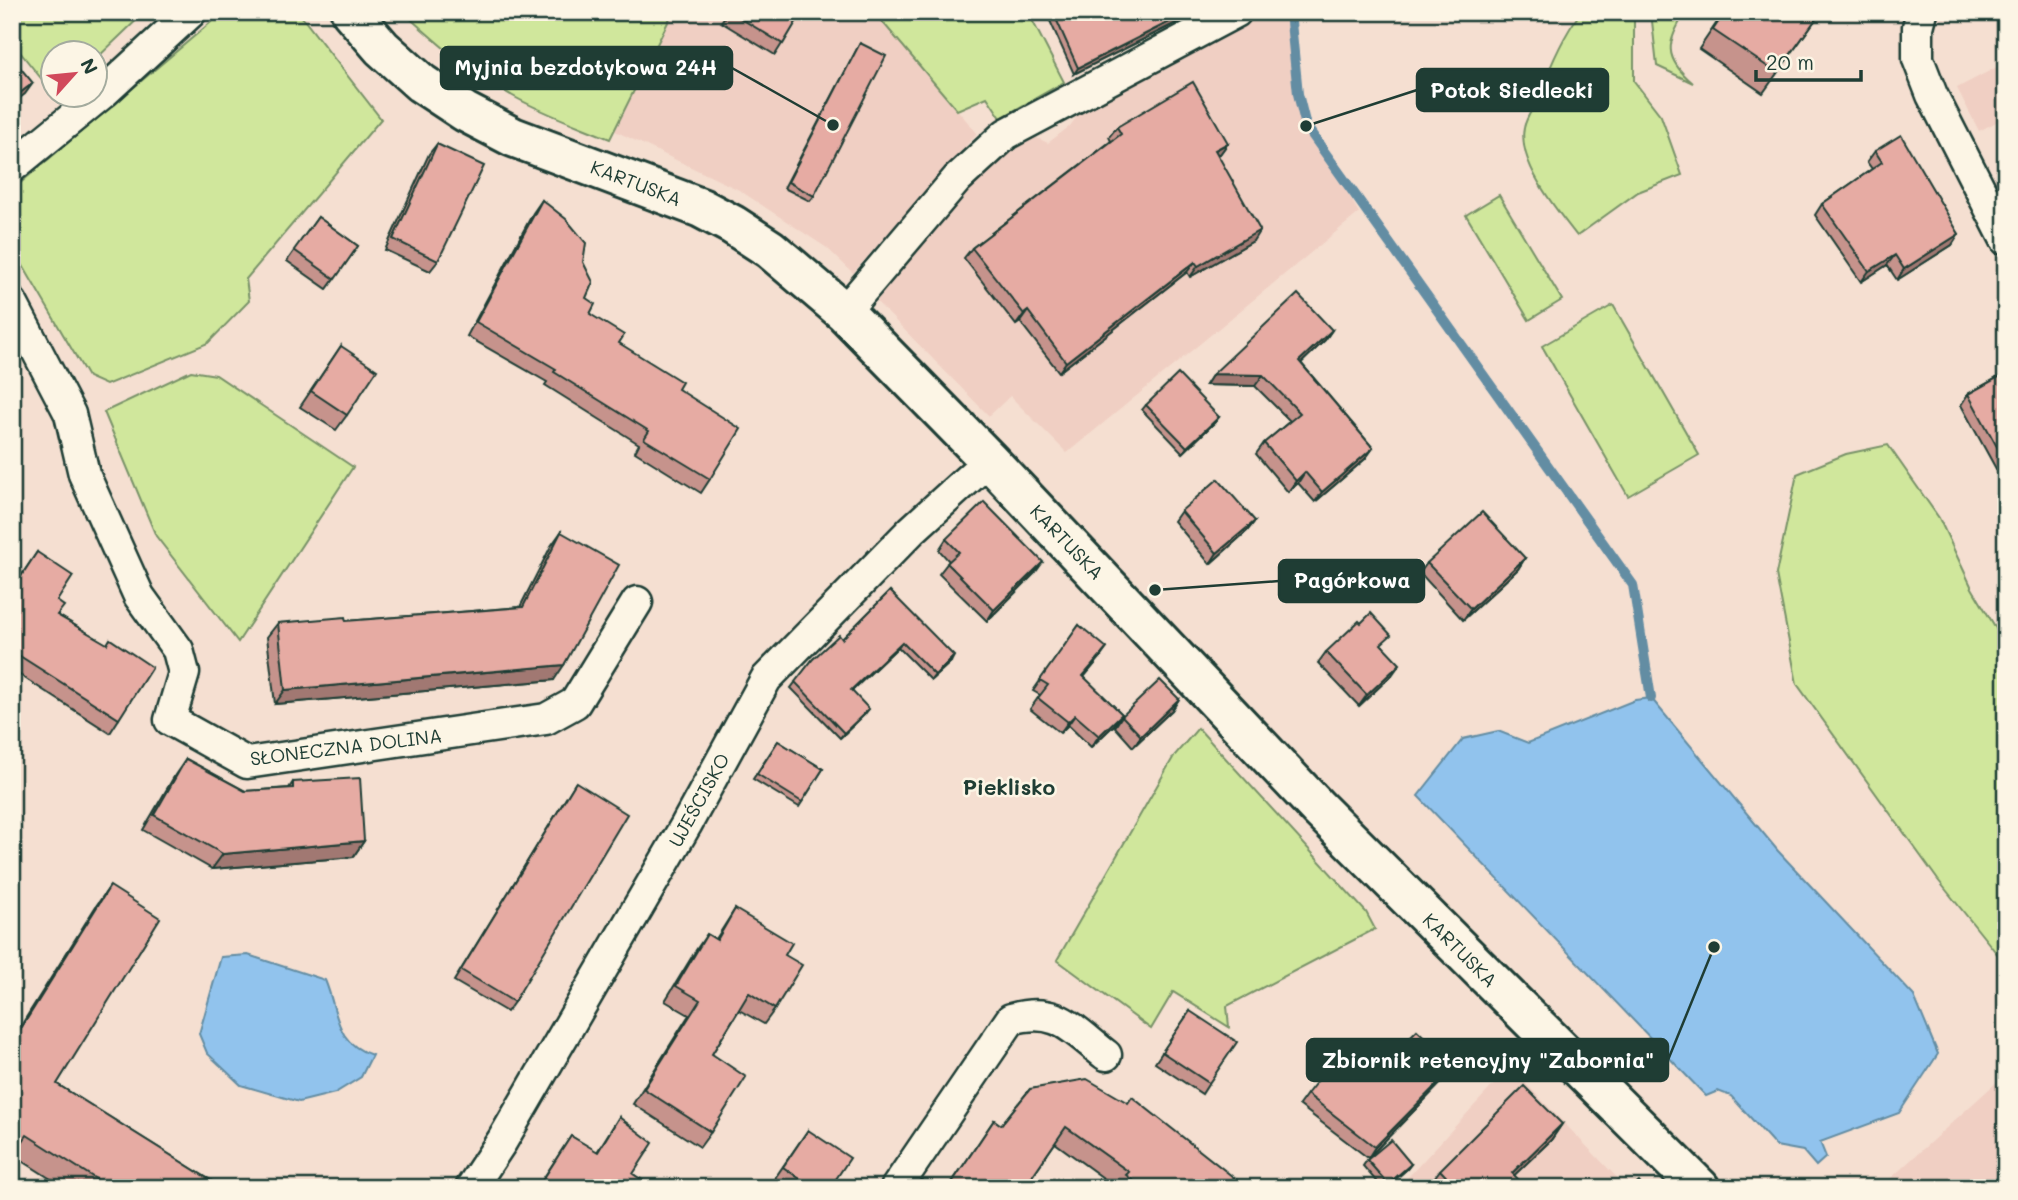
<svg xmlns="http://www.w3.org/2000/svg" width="2018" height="1200" font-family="Mali,sans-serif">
<rect width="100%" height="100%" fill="#f5dfd1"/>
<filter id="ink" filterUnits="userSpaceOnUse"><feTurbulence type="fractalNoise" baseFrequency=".0143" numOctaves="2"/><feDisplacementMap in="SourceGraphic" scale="14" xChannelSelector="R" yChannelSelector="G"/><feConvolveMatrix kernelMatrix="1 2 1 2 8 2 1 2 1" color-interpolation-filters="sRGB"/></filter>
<g filter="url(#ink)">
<g fill="#f0cfc3">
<path d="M673 12H874L977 133 853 273 827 248 739 190 613 130Z"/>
<path d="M1270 12H1291L1293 96 1359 213 1067 453 1010 396 989 416 877 302 886 281 972 179 1028 134 1048 143 1070 126 1090 98Z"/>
<path d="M1997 67 2006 83V117L1979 131 1957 88Z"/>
<path d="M1510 1067 1627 1188H1398Z"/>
<path d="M2006 1074V1188H1880L1998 1081Z"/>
</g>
<g fill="#d0e79c" stroke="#789268" stroke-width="2">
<path d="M12 12H145L95 60 94 52H52V92L12 42Z"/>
<path d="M223 12H298L381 119 246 279 249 301 208 343 106 385 88 377 12 247V190Z"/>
<path d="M403 12H673L610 139C577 125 542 113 511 95 471 73 437 43 403 12Z"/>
<path d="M874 12H1028L1064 82 1001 118 987 97 957 110Z"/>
<path d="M1581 12H1634V81L1661 116 1682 175 1638 192 1577 236C1557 211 1517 162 1524 128 1526 116 1536 105 1540 94 1550 66 1563 36 1581 12Z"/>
<path d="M1651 12H1686C1666 42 1663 58 1693 83L1657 66Z"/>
<path d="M1499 195 1562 300 1529 320 1466 215Z"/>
<path d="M1613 305 1699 455 1628 496 1542 346Z"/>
<path d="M191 371 216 375 353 467 238 642 156 536 104 412Z"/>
<path d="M1888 445 1939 518 1972 588 2006 645V965L1938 880 1797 684 1776 574 1797 474 1846 454Z"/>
<path d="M1198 728 1366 912 1375 929 1227 1006 1229 1027 1173 992 1151 1029 1057 960 1174 756Z"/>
</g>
<g fill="#91c3ed" stroke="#638da3" stroke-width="2">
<path d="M1651 698 1778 851 1914 996 1938 1054 1899 1113 1820 1142 1826 1157 1816 1166 1803 1151 1776 1146 1731 1096 1718 1091 1706 1096 1418 796 1463 739 1498 731 1528 743 1635 700Z"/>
<path d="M248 955 325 980C339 1014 334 1042 372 1055L361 1077 335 1093 299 1102 241 1085 207 1053 199 1034 221 957Z"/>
</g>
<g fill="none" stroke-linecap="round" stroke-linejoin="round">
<path stroke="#638da3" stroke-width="10" d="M1290 12 1298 94 1306 126 1633 585 1651 698"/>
<defs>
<g id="street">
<path d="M1922 12 1918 27V59L1932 95 2006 240"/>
<path d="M12 167 104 92 191 12"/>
<path d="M12 303 70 414 84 474 139 596 178 650 184 673 170 720 247 763 546 719 575 703 637 602"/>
<path d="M844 312 957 179 1006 134 1236 12"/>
<path d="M471 1188 502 1141 686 825 766 679 912 530 989 460"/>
<path d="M896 1188 1011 1019C1057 1006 1071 1028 1106 1055"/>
</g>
<path id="secondary" d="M351 12 382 48 421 83 465 112 513 137 701 208 733 225 770 249 844 312 989 460 1318 808 1700 1188"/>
</defs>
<use href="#street" stroke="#1f3d34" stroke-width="35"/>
<use href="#secondary" stroke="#1f3d34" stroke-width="44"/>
<use href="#street" stroke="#fcf5e5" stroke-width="30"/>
<use href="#secondary" stroke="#fcf5e5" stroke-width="38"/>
</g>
<g fill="#c6938c" stroke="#1f3d34" stroke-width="2">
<path d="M728 12H802L775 55 721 22Z"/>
<path d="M1046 12H1198L1074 74Z"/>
<path d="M1724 12H1821L1763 93 1699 49Z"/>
<path d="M860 43 814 196 810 201 784 188Z"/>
<path d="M1117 127 1228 143 1220 154 1217 155 1253 241 1190 277 1187 272 1059 372 1020 322 1016 325 964 258 972 248 1111 141 1109 137Z"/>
<path d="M437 144 438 261 430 271 385 250 429 154Z"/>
<path d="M1875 151 1959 234 1952 245 1897 280 1887 265 1861 282 1815 215 1822 204 1872 169 1867 162Z"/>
<path d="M542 200 583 262 586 298 590 314 619 343 678 389 710 479 701 493 635 452 639 444 545 385 547 382 467 336 533 213Z"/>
<path d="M318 217 358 246 327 289 287 261Z"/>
<path d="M1332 330 1325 340 1301 363 1373 448 1365 459 1315 502 1298 483 1288 492 1256 454 1264 443 1290 421 1255 386 1206 385 1213 374Z"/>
<path d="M341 346 347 415 336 430 300 407Z"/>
<path d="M2006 373V487L1961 405 1968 394Z"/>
<path d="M1146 405 1219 417 1215 422 1183 453 1142 410Z"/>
<path d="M1181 511 1255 521 1247 531 1210 564 1174 521Z"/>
<path d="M561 532 554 680 275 704 267 637 278 623 346 621 520 607 551 546Z"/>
<path d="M946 539 1035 573 987 621 939 574 949 561 939 550Z"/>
<path d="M37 552 57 601 58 615 106 644 119 719 110 733 12 670V589Z"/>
<path d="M1525 558 1518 569 1463 620 1420 573 1427 563Z"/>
<path d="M890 591 951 662 931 680 898 647 852 691 865 714 840 738 791 688 813 659 842 639Z"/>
<path d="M1079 625 1100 658 1084 677 1122 714 1114 725 1091 747 1068 725 1060 733 1030 709 1040 695 1033 691Z"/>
<path d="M1383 646 1392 675 1359 706 1318 663 1326 652Z"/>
<path d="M1179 699 1172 710 1133 747 1115 727 1122 716Z"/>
<path d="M778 741 823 769 799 807 753 779Z"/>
<path d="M186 759 245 791 289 788 293 782 364 841 353 857 212 869 143 830 175 775Z"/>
<path d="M576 782 514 1002 507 1012 454 981Z"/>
<path d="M110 886 57 1084 223 1188H65L13 1155 12 1156V1040L96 906Z"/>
<path d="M735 909 785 955 775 1009 764 1024 739 1010 712 1054 711 1132 700 1147 633 1104 689 1015 665 1001 696 950 707 934 716 939Z"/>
<path d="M1190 1011 1209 1083 1202 1094 1155 1063Z"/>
<path d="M1373 1074 1447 1077 1368 1158 1299 1105 1307 1094Z"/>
<path d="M1030 1089 1247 1188H1117L1055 1143 1024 1188H948L994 1120 1001 1125Z"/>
<path d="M619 1117 633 1174 654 1188H537L571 1136 597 1152Z"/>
<path d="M1562 1124 1551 1140 1514 1175 1512 1188H1431L1429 1185 1440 1170Z"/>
<path d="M808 1130 830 1188H790L775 1178Z"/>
<path d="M1367 1160 1411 1164 1407 1169 1386 1188H1382L1363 1166Z"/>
</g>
<g fill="#a17872" stroke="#1f3d34" stroke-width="2">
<path d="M1189 12H1198L1074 74 1078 68Z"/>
<path d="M33 83 25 94 12 104V99Z"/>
<path d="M1228 143 1220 154 1207 161 1215 150Z"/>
<path d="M1260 230 1253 241 1190 277 1198 266Z"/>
<path d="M1959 234 1952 245 1897 280 1904 269Z"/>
<path d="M1895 255 1887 265 1861 282 1869 271Z"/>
<path d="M1195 262 1187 272 1059 372 1066 362Z"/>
<path d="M1028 311 1020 322 1016 325 1024 314Z"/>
<path d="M1332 330 1325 340 1292 372 1299 361Z"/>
<path d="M1213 374 1263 375 1255 386 1206 385Z"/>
<path d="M1219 417 1215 422 1183 453 1187 447Z"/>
<path d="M1373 448 1365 459 1315 502 1322 492Z"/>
<path d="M1305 472 1298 483 1288 492 1296 481Z"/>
<path d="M1255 521 1247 531 1210 564 1217 553Z"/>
<path d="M1525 558 1518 569 1463 620 1471 609Z"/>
<path d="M1043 562 1035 573 987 621 994 610Z"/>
<path d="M902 642 898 647 847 695 851 690Z"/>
<path d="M1107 648 1100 658 1075 687 1083 676Z"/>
<path d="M954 656 951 662 931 680 935 675Z"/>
<path d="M1400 664 1392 675 1359 706 1367 695Z"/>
<path d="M564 665 554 680 275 704 285 690Z"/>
<path d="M1179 699 1172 710 1133 747 1141 736Z"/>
<path d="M869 709 865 714 840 738 844 733Z"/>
<path d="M1122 714 1114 725 1091 747 1099 736Z"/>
<path d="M1075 715 1068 725 1060 733 1068 722Z"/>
<path d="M364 841 353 857 212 869 223 854Z"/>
<path d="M1455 1066 1447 1077 1368 1158 1375 1147Z"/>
<path d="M1562 1124 1551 1140 1501 1188 1512 1173Z"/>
<path d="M1411 1164 1407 1169 1385 1188 1388 1184Z"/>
</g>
<g fill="#e6aba3" stroke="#1f3d34" stroke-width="2">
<path d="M730 12H802L783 44Z"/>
<path d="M1053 12H1189L1078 68Z"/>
<path d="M1725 12H1821L1777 73 1713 30Z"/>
<path d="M860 43 886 56 814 196 788 182Z"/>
<path d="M12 58 33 83 12 99Z"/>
<path d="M1193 82 1228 143 1215 150 1260 230 1198 266 1195 262 1066 362 1028 311 1024 314 972 248 1121 134 1117 127Z"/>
<path d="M1901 135 1959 234 1904 269 1895 255 1869 271 1822 204 1882 162 1875 151Z"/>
<path d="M437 144 484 166 438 261 393 239Z"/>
<path d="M542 200 566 219 586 243 583 262 593 282 586 298 595 304 590 314 624 335 619 343 682 382 678 389 741 429 710 479 644 439 649 431 554 372 556 369 476 322Z"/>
<path d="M318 217 358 246 335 279 294 250Z"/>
<path d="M1298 294 1332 330 1299 361 1373 448 1322 492 1305 472 1296 481 1264 443 1300 413 1263 375 1213 374Z"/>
<path d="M341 346 377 370 347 415 311 391Z"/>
<path d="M2006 373V463L1968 394Z"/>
<path d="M1178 374 1219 417 1187 447 1146 405Z"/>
<path d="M1218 479 1255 521 1217 553 1181 511Z"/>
<path d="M984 502 1043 562 994 610 947 563 959 552 946 539Z"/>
<path d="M1482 512 1525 558 1471 609 1427 563Z"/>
<path d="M561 532 619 565 564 665 285 690 278 623 345 617 346 621 523 607Z"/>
<path d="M37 552 73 576 57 601 64 606 57 615 107 644 110 639 152 667 119 719 12 651V590Z"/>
<path d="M890 591 954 656 935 675 902 642 851 690 869 709 844 733 795 682 813 659 839 635 842 639Z"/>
<path d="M1371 613 1391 635 1381 644 1400 664 1367 695 1326 652 1359 621 1361 623Z"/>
<path d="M1079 625 1107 648 1083 676 1122 714 1099 736 1075 715 1068 722 1038 698 1048 685 1040 680Z"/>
<path d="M1160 680 1179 699 1141 736 1122 716Z"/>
<path d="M778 741 823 769 802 802 757 774Z"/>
<path d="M186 759 245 791 293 788V782L360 778 364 841 223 854 154 815Z"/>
<path d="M576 782 627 814 514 1002 461 970Z"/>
<path d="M110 886 160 918 57 1084 223 1188H110L27 1135 23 1141 12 1135V1043Z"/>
<path d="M735 909 792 943 785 955 802 965 775 1009 749 993 712 1054 746 1077 711 1132 644 1089 700 1000 676 986 707 934 717 940Z"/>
<path d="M1190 1011 1237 1042 1209 1083 1162 1052Z"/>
<path d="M1417 1030 1455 1066 1375 1147 1307 1094 1342 1050 1373 1074Z"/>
<path d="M1087 1079 1128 1103 1132 1097 1247 1188H1143L1126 1175 1129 1172 1066 1127 1024 1188H950L949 1187 994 1120 1001 1125 1030 1089Z"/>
<path d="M1524 1086 1562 1124 1512 1173 1518 1179 1509 1188H1457L1440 1170Z"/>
<path d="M619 1117 653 1143 633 1174 654 1188H559L544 1178 571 1136 598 1152Z"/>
<path d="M808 1130 850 1158 830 1188H813L783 1167Z"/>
<path d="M1391 1140 1411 1164 1388 1184 1367 1160Z"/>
<path d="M1639 1182 1643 1188H1631Z"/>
</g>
</g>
<g text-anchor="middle" stroke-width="5" stroke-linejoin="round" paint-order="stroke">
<g font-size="19" fill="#1f3d34" stroke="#fcf5e5">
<text transform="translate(636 183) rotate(21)" y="7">KARTUSKA</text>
<text transform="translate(1067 542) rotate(46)" y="7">KARTUSKA</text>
<text transform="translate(346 747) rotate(-7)" y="7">SŁONECZNA DOLINA</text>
<text transform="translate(699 800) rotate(-61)" y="7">UJEŚCISKO</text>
<text transform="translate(1460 950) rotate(45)" y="7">KARTUSKA</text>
</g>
<g font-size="21" font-weight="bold" fill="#1f3d34" stroke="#fcf5e5">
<text x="1009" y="795">Pieklisko</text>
</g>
</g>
<path fill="none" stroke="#1f3d34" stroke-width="2.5" d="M833 125L732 68M1306 126L1417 90M1155 590L1279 581M1714 947L1668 1060"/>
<g fill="#1f3d34" stroke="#fcf5e5" stroke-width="2.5">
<circle cx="833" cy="125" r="7"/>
<circle cx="1306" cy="126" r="7"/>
<circle cx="1155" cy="590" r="7"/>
<circle cx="1714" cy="947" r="7"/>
</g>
<g fill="#1f3d34" stroke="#1f3d34" stroke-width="2.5">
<rect x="441" y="47" width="291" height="42" rx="7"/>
<rect x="1417" y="69" width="191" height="42" rx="7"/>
<rect x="1279" y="560" width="145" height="42" rx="7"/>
<rect x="1307" y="1039" width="361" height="42" rx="7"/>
</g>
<g font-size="21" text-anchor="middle" font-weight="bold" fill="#fff">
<text x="586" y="75">Myjnia bezdotykowa 24H</text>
<text x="1512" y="98">Potok Siedlecki</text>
<text x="1352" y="588">Pagórkowa</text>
<text x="1488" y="1068">Zbiornik retencyjny "Zabornia"</text>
</g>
<rect width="2018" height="1200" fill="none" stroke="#fcf5e5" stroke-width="42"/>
<rect x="21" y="21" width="1976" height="1158" fill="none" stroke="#1f3d34" stroke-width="2.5" filter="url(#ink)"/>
<g transform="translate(74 74) rotate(63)"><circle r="33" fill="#fcf5e5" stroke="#a4ab9e" stroke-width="2"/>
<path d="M0-5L12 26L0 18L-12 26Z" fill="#d1495b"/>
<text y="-10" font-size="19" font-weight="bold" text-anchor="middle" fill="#1f3d34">N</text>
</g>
<path d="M1756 70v10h105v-10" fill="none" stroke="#1f3d34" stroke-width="3.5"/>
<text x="1766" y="70" font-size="21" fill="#1f3d34" stroke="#fcf5e5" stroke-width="5" paint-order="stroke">20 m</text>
</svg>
